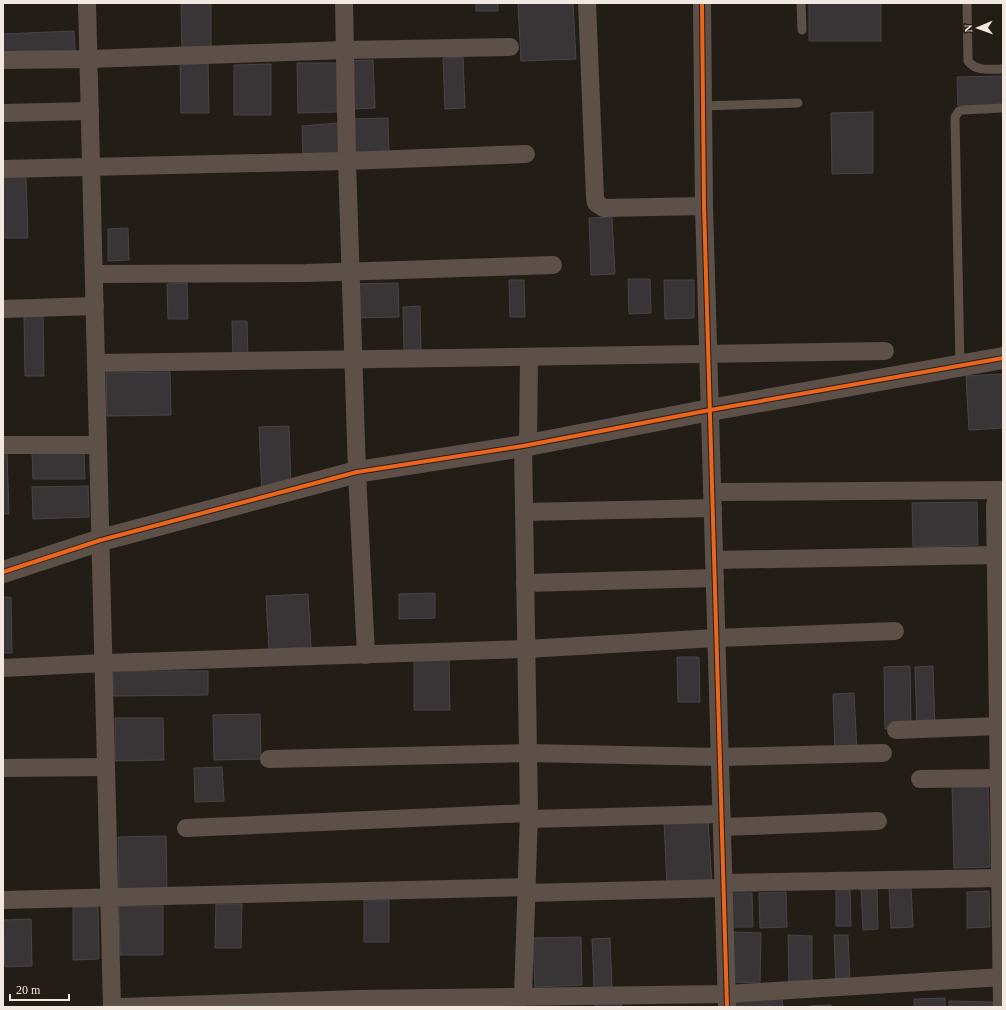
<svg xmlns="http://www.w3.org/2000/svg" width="1006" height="1010" font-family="Georgia,serif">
<rect width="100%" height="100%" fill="#231d18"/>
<g fill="#393536" stroke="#474545">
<path d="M181 3H211V54H182Z"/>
<rect x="476" y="3" width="22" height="8"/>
<path d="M518 3H573L576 59 521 61Z"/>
<rect x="809" y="3" width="72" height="38"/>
<path d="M74 31 75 53 3 55V34Z"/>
<path d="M463 57 465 108 445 109 443 58Z"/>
<path d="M373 60 375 108 349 109 347 61Z"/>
<path d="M208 61 209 113H181L180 62Z"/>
<path d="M297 63H337V112L298 113Z"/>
<path d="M271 64V115H234V65Z"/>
<path d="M1003 76V105L958 106 957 77Z"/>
<path d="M873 112V173L832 174 831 113Z"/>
<path d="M388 118 389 156H349V119Z"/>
<path d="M338 123 340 152 303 154 302 126Z"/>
<path d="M26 176 28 238H3V177Z"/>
<path d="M612 217 615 274 591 275 589 218Z"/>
<path d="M128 228 129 260 108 261V229Z"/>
<path d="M628 279H650L651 313 629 314Z"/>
<path d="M509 280H524L525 317H510Z"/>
<path d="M664 280H694V318L665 319Z"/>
<path d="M187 283 188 319H168L167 284Z"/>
<path d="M398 283 399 317 353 318V284Z"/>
<path d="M420 306 421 355H404L403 307Z"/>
<path d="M43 314 44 376H25L24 315Z"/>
<path d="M232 321H247L248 359H233Z"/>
<path d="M170 372 171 415 107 416 106 373Z"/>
<path d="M1003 374V428L969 430 966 376Z"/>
<path d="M289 426 291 485 262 494 259 427Z"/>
<path d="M7 453 9 514H3V454Z"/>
<path d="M32 453H84L85 479H33Z"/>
<path d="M88 486 89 517 33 519 32 487Z"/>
<path d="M977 502 978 545 913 547 912 503Z"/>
<path d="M435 593V618L399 619V594Z"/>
<path d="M308 594 311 647 269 650 266 596Z"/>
<path d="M3 597H11L12 653H3Z"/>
<path d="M677 657H699L700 702H678Z"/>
<path d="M414 659H449L450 710H414Z"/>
<path d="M910 666 911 728 885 729 884 667Z"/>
<path d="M933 666 935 728 917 729 915 667Z"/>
<path d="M113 671H208V695L113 696Z"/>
<path d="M854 693 857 752 835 753 833 694Z"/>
<path d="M260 714 261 759 214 760 213 715Z"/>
<path d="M115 718H163L164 760 115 761Z"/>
<path d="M222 767 224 801 195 802 194 768Z"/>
<path d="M988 784 990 867 954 868 952 785Z"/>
<path d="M708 819 712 885 667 887 664 821Z"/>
<path d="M166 836 167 888 119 889 118 837Z"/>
<path d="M911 886 913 927 891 928 889 888Z"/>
<path d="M850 889 851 926H836V890Z"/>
<path d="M861 889H877L878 929 863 930Z"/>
<path d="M989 891 990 927 967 928V892Z"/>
<path d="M786 892 787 927 760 928 759 893Z"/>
<path d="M732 893H752L753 927H732Z"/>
<rect x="364" y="900" width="25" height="42"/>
<path d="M216 904H242L241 948H215Z"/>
<path d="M119 906H163V955H120Z"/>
<path d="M73 907H98L99 959 73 960Z"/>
<path d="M31 919 32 966 5 967 3 920Z"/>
<path d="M733 932 761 933 760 983 732 982Z"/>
<path d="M788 935 812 936V987H789Z"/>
<path d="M834 935H848L850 984H836Z"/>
<path d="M581 937 582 985 535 987 533 938Z"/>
<path d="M610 938 612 987 594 988 592 939Z"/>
<path d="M734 998H782L783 1007H734Z"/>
<path d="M945 998V1007H914V999Z"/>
<path d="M622 1001V1007H595V1002Z"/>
<path d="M949 1001 993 1002V1007H949Z"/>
<path d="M831 1005V1007H809V1006Z"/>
</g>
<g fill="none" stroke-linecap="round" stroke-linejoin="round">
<g stroke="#5c5048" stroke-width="9">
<path d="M801 3 802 30"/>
<path d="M967 3 968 61C976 72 991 69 1003 69"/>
<path d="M703 106 798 103"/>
<path d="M960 366 955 117 959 111 963 110 1003 108"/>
</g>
<g stroke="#5c5048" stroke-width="18">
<path d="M87 3 112 1007"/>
<path d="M344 3 347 161 357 472 366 655"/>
<path d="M587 3 595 197 596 203 604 208 704 206"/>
<path d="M702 3 704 206 727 1007"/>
<path d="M3 60 89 59 345 50 510 47"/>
<path d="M3 113 90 111"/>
<path d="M3 169 347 161 526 154"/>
<path d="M94 274 306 273 553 265"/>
<path d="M3 309 95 306"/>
<path d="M96 363C359 358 622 357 885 351"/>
<path d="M3 445H98"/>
<path d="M528 445 529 357"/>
<path d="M523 446 529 813 523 997"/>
<path d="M712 492 1003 490"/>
<path d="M524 512 713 508"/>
<path d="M714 560 996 555"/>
<path d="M525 583 715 578"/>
<path d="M3 668 104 663 526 649 716 638 895 631"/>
<path d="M896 730 998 726"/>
<path d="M269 759 528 753 719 757 883 753"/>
<path d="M3 768 106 767"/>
<path d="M920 779 999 778"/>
<path d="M529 819 721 814"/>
<path d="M722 827 878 821"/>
<path d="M186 828 529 813"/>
<path d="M724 883 1000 878"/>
<path d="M527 893 724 888"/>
<path d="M3 900 527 887"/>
<path d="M121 1007 358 999 726 994 1003 977"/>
<path d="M1002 1007 995 506 997 497 1003 490"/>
</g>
<path stroke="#5c5048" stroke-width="22" d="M3 572 101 540 357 472 523 446 710 410 1003 358"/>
<defs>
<g id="cycleway">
<path d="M702 3 704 206 727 1007"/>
<path d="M3 572 101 540 357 472 523 446 710 410 1003 358"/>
</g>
</defs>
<use href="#cycleway" stroke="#281d13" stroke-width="6"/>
<use href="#cycleway" stroke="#eb651d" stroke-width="4"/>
</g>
<rect width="1006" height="1010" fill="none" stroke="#f1e8e2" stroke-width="8"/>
<g transform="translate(978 28) rotate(268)" stroke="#281d13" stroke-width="3" paint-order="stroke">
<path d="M0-3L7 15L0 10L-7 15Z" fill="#f1e8e2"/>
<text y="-6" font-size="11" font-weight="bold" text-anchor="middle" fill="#f1e8e2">N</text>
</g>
<path d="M10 994v6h59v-6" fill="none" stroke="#f1e8e2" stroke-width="2"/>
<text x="16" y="994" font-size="12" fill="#f1e8e2" stroke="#281d13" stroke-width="3" paint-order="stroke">20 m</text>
</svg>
